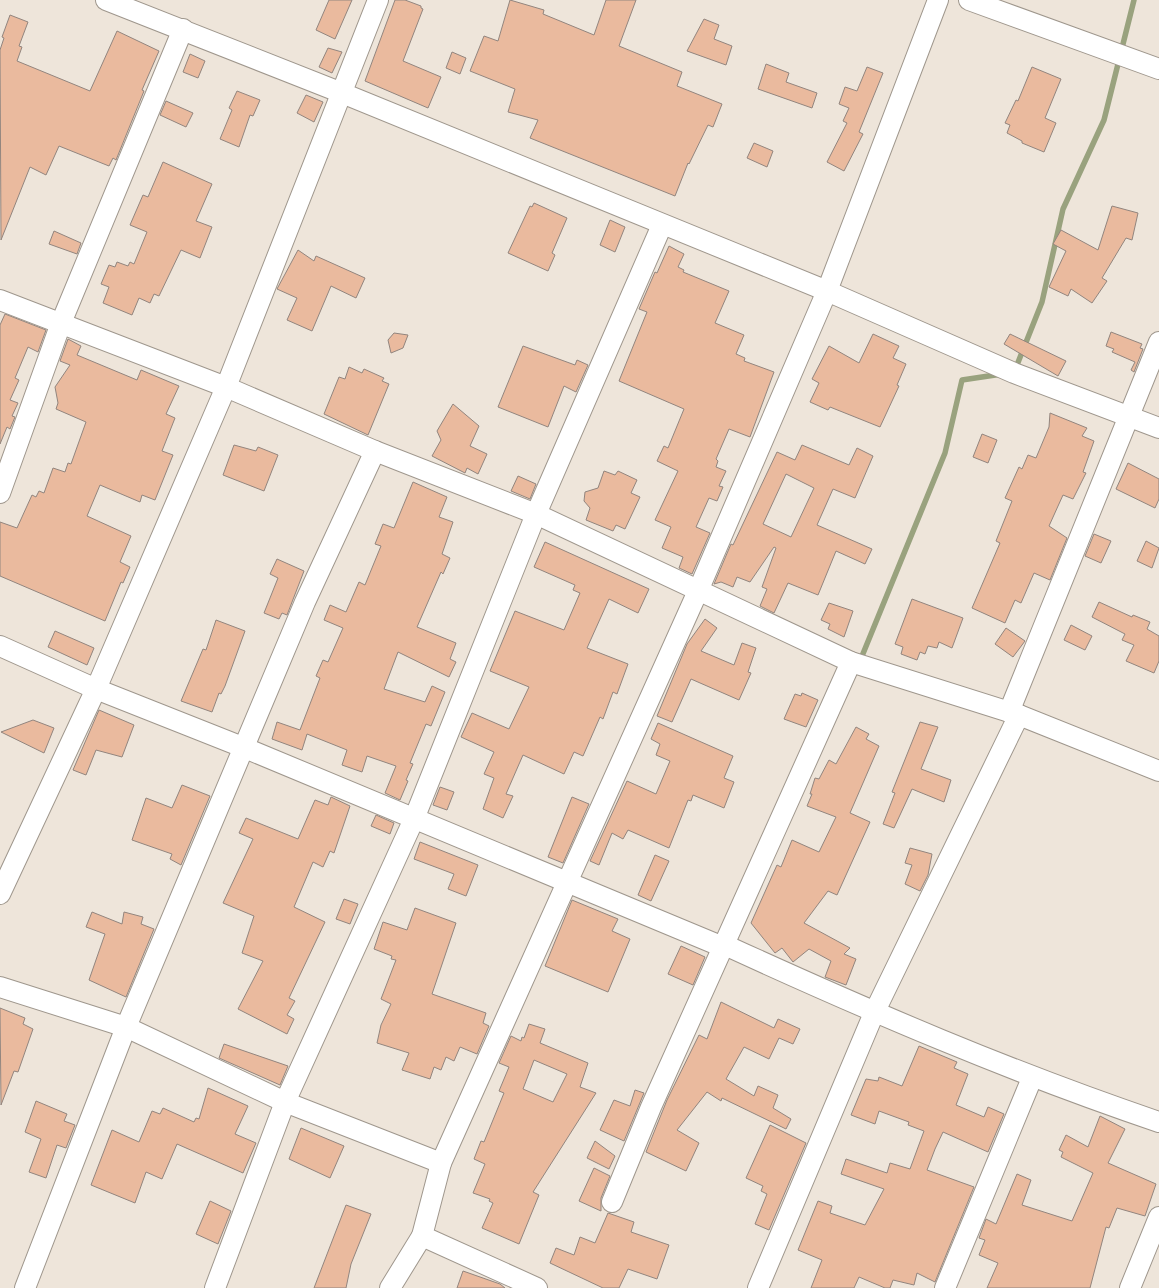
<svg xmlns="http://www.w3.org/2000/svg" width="1159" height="1288" font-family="'Libre Baskerville',serif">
<rect width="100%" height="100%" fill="#eee5da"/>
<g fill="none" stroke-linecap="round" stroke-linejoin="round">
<g stroke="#99a27e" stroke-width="5.5">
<path d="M1015 370 1042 302 1063 209 1104 120 1134 0"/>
<path d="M860 661 945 453 962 380 1002 374"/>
</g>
</g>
<g fill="#eaba9e" stroke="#92857e" fill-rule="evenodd">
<path d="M329 0H352L335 39 316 30Z"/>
<path d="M395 0H405L421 6V8L423 9 403 61 441 77 428 108 365 81Z"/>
<path d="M510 0 544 10 543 14 594 35 606 0H636L619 46 682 72 677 86 722 104 713 127 708 125 689 164 688 163 675 196 530 138 538 120 508 112 515 89 470 71 484 36 498 41Z"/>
<path d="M10 15 28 22 19 46 22 47 17 61 90 91 117 31 159 51 142 90 144 91 116 160 113 158 109 166 59 146 46 175 30 167 1 240 0 50 4 38 2 37Z"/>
<path d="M704 19 719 25 714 39 732 46 726 65 687 51Z"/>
<path d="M328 48 342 52 332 73 319 67Z"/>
<path d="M452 52 466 58 460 74 446 68Z"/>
<path d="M190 54 205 61 198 78 183 72Z"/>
<path d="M766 64 789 73 786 82 817 93 812 108 758 89Z"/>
<path d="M867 67 883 73 859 132 863 134 844 171 827 162 847 123 843 121 849 108 839 104 845 87 857 91Z"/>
<path d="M1032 67 1061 79 1045 118 1056 123 1044 152 1022 143V141L1007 133 1010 125 1005 123 1016 100 1018 101Z"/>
<path d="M237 91 260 100 253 116 250 115 239 147 220 139 232 110 229 108Z"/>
<path d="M306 95 323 102 314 122 297 113Z"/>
<path d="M166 101 193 113 186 127 160 115Z"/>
<path d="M754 143 773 151 767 167 747 158Z"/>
<path d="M163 162 212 184 196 221 212 227 200 258 181 250 159 296 154 294 150 303 139 298 132 315 103 303 109 287 101 284 109 265 115 267 117 262 128 266 130 262 134 264 147 232 130 225 143 195 148 197Z"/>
<path d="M534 203 567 218 552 253 555 255 548 271 508 253 530 206 532 207Z"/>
<path d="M1112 206 1138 213 1132 240 1126 238 1102 278 1107 281 1092 303 1071 289 1068 296 1049 287 1066 251 1053 244 1061 230 1098 250Z"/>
<path d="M610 220 625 227 615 252 600 245Z"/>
<path d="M54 231 81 243 77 254 49 244Z"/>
<path d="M669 246 684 254 678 267 684 270 683 272 729 291 715 323 744 335 736 354 745 358 744 361 774 372 750 437 729 429 716 459 718 461 716 467 726 471 719 486 723 487 717 501 709 498 696 527 710 533 692 574 679 568 683 557 662 548 671 527 655 520 678 471 657 461 664 446 668 448 684 409 619 381 647 312 639 309 655 272 657 273Z"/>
<path d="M298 250 314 261 316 256 365 278 356 298 331 286 312 331 287 320 297 298 277 289Z"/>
<path d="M5 314 46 330 38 352 28 347 15 378 19 380 10 400 18 403 12 416 15 417 10 429 7 427 0 444V325Z"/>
<path d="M1111 332 1142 344 1140 348 1143 349 1134 372 1131 370 1135 362 1112 352 1114 349 1106 346Z"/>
<path d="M394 333 408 335 403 348 391 353 388 340Z"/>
<path d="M873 334 899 346 893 358 906 364 897 385 899 386 880 427 830 407 828 410 810 402 819 383 812 379 829 346 859 363Z"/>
<path d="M1010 334 1066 361 1058 376 1004 344Z"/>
<path d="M68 339 81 346 77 355 137 380 141 370 179 386 166 414 175 418 162 451 173 455 155 500 142 495 140 502 100 485 87 516 131 536 120 562 130 567 123 583 121 582 105 621 0 576V522L17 528 32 495 36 497 39 491 44 493 53 468 65 472 68 463 71 464 86 422 56 409 58 403 55 387 70 365 60 361Z"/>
<path d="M523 346 575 365 577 360 588 365 576 392 564 386 548 427 498 407Z"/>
<path d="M349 367 362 373 364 369 384 378 382 381 389 384 368 435 324 414 339 377 345 379Z"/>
<path d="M453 404 479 426 470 446 487 454 478 474 467 468 465 473 432 456 441 440 437 431Z"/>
<path d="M1050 413 1087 428 1082 436 1094 441 1083 472 1086 473 1073 499 1063 495 1049 526 1067 538 1050 580 1034 573 1021 603 1015 600 1005 623 972 608 1000 543 996 541 1012 501 1005 498 1019 467 1022 469 1028 455 1036 458 1049 427Z"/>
<path d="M982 434 997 440 988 463 973 457Z"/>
<path d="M234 445 256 451 258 447 278 455 264 491 223 475Z"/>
<path d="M802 445 849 465 857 448 873 456 855 498 833 489 817 525 872 549 865 564 836 551 818 595 788 583 774 613 760 606 767 589 762 587 776 548 774 547 750 582 737 577 733 587 721 582 714 584 731 544 733 545 777 452 795 460ZM786 474 814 488 791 537 763 524Z"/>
<path d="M1128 463 1159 479V499L1155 508 1116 489Z"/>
<path d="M604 471 615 475 618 471 637 480 631 493 640 497 625 529 616 525 613 531 586 520 590 508 584 501 585 492 598 488Z"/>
<path d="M518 476 536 484 530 499 511 491Z"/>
<path d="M413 482 447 497 439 517 453 522 442 554 450 558 443 574 441 572 417 627 456 643 450 659 456 662 449 677 398 652 384 689 425 702 432 686 445 692 431 726 426 724 410 763 413 764 406 780 408 781 400 800 385 793 396 766 367 756 362 772 342 765 347 750 307 734 302 750 272 739 277 722 300 730 320 678 316 676 323 660 328 662 343 628 324 620 330 605 346 612 359 582 365 585 381 546 375 544 383 524 394 528Z"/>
<path d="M1094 534 1111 541 1101 563 1085 556Z"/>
<path d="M1146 541 1159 548 1152 568 1137 561Z"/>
<path d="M545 542 649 589 638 613 609 599 587 648 628 664 617 694 613 692 603 719 600 717 583 756 574 752 564 774 523 755 506 794 513 796 503 818 483 809 494 778 484 774 494 752 461 737 472 713 509 729 529 687 490 671 515 611 564 630 580 593 573 590 575 585 534 567Z"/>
<path d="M277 559 304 571 287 615 282 613 279 619 264 613 278 578 270 574Z"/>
<path d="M912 599 963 618 952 648 939 642 937 648 928 646 925 654 920 652 917 660 901 654 903 647 895 644Z"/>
<path d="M1099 602 1132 617 1133 615 1150 622 1147 629 1159 636V661L1154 673 1126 661 1134 645 1122 640 1125 634 1092 617Z"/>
<path d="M829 603 853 611 844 637 828 629 830 624 821 620Z"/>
<path d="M705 619 717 628 701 651 734 665 742 643 756 648 748 672 751 673 739 700 691 679 672 722 657 716 687 644Z"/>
<path d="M216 620 245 631 225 686 221 694 219 693 212 712 181 701 203 649 206 650Z"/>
<path d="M1071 625 1092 636 1085 650 1064 640Z"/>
<path d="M1006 628 1025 641 1013 657 995 644Z"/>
<path d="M55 631 94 648 87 665 48 647Z"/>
<path d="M802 693 818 700 806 727 784 719 795 694 801 696Z"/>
<path d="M99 710 134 725 122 757 96 750 86 775 73 770Z"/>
<path d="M33 720 54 728 44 753 1 732Z"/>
<path d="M920 722 938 727 921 769 951 780 944 802 912 789 894 828 883 824 895 793 892 792Z"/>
<path d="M658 723 733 756 724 778 734 782 724 808 693 795 691 801 688 800 669 848 628 830 623 839 612 833 599 865 590 861 627 781 656 794 670 761 656 755 660 744 651 739Z"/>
<path d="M856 727 869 734 866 739 879 746 850 813 870 822 837 895 828 891 804 923 850 948 844 954 856 959 846 985 825 977 831 961 809 949 793 962 782 948 775 953 751 923 777 865 781 867 792 840 819 852 836 817 807 806 812 794H810L815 778 819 779 829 760 836 764Z"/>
<path d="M182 785 210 796 181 865 170 859 172 854 132 840 146 798 172 808Z"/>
<path d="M440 787 454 792 447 810 433 805Z"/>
<path d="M331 797 350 806 334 853 330 851 323 867 313 862 294 907 325 922 289 998 295 1001 287 1015 294 1019 287 1034 238 1009 263 961 242 953 254 916 223 903 253 839 239 833 246 818 298 839 315 800 328 805Z"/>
<path d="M572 797 589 804 563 863 548 857Z"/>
<path d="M376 815 394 823 390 834 371 826Z"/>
<path d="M420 842 478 865 466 896 448 889 454 874 414 859Z"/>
<path d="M910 848 932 854 928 875 920 891 905 884 912 865 905 863Z"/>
<path d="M655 855 669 861 651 901 638 895Z"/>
<path d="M344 899 358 904 350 924 336 919Z"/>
<path d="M572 900 618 919 612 931 630 939 608 992 545 966Z"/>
<path d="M415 908 456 923 432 994 486 1013 483 1023 489 1026 477 1054 460 1047 454 1061 446 1057 441 1070 434 1067 430 1079 402 1070 409 1053 377 1043 381 1025 391 1004 381 999 396 960 391 959 392 956 374 949 383 922 407 930Z"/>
<path d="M92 912 122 924 124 912 143 917 141 924 154 929 126 997 89 980 105 934 86 927Z"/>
<path d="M681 946 705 957 693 985 668 974Z"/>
<path d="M721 1002 774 1028 778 1019 800 1029 793 1044 779 1038 769 1059 744 1047 726 1079 754 1096 758 1086 778 1095 773 1108 791 1119 786 1129 722 1098 721 1101 707 1092 677 1130 699 1143 686 1171 646 1152 667 1100 699 1035 707 1039Z"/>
<path d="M0 1008 25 1018 23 1024 33 1029 18 1072 14 1071 1 1105Z"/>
<path d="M529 1024 545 1029 540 1043 588 1063 580 1087 596 1093 533 1192 539 1195 519 1244 482 1228 493 1203 489 1201 490 1199 473 1193 485 1164 474 1159 481 1141 484 1142 504 1093 499 1091 509 1067 499 1063 511 1036 521 1041 522 1037 524 1038ZM534 1060 567 1074 553 1102 523 1089Z"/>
<path d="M224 1044 288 1066 280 1085 219 1058Z"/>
<path d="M919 1046 957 1062 954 1068 968 1074 956 1105 984 1117 988 1107 1004 1114 988 1152 943 1132 935 1149 927 1170 974 1187 935 1282 917 1273 914 1285 893 1280 890 1288H885L859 1277 854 1288H811L822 1260 798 1250 818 1201 832 1206 830 1213 865 1225 884 1189 841 1174 846 1159 887 1173 890 1163 910 1169 924 1131 908 1125 909 1122 879 1111 875 1124 851 1115 866 1079 878 1081 879 1077 902 1086Z"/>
<path d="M208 1088 248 1106 235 1134 256 1143 243 1173 177 1144 162 1179 146 1172 135 1203 91 1185 112 1130 139 1142 152 1111 160 1114 163 1108 194 1122 196 1118 199 1119Z"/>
<path d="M635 1090 644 1093 624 1141 600 1130 614 1100 630 1106Z"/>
<path d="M36 1101 67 1114 64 1121 75 1125 66 1148 57 1145 46 1178 29 1172 41 1139 25 1132Z"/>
<path d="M1100 1116 1125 1129 1108 1163 1156 1184 1145 1216 1117 1208 1109 1228 1106 1227 1090 1288H987L998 1263 979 1255 985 1240 979 1238 986 1219 996 1224 1017 1174 1031 1180 1022 1205 1072 1221 1093 1173 1061 1157 1063 1152 1059 1150 1066 1135 1088 1147Z"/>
<path d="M770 1125 806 1143 769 1230 755 1224 767 1194 761 1191 763 1186 746 1178Z"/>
<path d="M301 1128 344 1146 330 1178 289 1159Z"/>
<path d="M595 1141 615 1156 609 1169 587 1158Z"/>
<path d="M594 1168 610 1176 601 1198V1211L579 1201Z"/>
<path d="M210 1201 231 1211 218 1244 196 1234Z"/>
<path d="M346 1205 371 1214 351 1264 346 1288H314Z"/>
<path d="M608 1213 634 1222 631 1232 669 1245 657 1279 628 1269 619 1288H603L550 1263 556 1248 574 1255 580 1237 595 1243Z"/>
<path d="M463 1271 500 1284 505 1288H457Z"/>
</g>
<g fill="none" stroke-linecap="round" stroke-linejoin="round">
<defs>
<g id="street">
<path d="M106 0 342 93 827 291 1014 373 1159 428"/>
<path d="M969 0 1159 69"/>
<path d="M0 300 226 387 375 451 536 514 851 662 1019 715 1159 771"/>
<path d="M0 493 61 323 183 29"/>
<path d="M0 646 96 689 245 748 723 947 727 946C869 1011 1011 1072 1159 1122"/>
<path d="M1009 712 1159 342"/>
<path d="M0 894 96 689 226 387 378 0"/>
<path d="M0 987 126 1027 285 1102 441 1163"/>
<path d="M612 1202 651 1107 851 662"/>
<path d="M25 1288 126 1027 305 602 375 451"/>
<path d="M215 1288 285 1102 414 819 536 514 662 225"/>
<path d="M390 1288 422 1236"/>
<path d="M537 1288 422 1236 441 1163 698 591 827 291 938 0"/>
<path d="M758 1288 874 1013 1019 715"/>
<path d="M945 1288 1032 1078"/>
<path d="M1130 1288 1159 1217"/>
</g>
</defs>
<use href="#street" stroke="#9f978d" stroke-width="22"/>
<use href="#street" stroke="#fff" stroke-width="20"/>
</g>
</svg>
